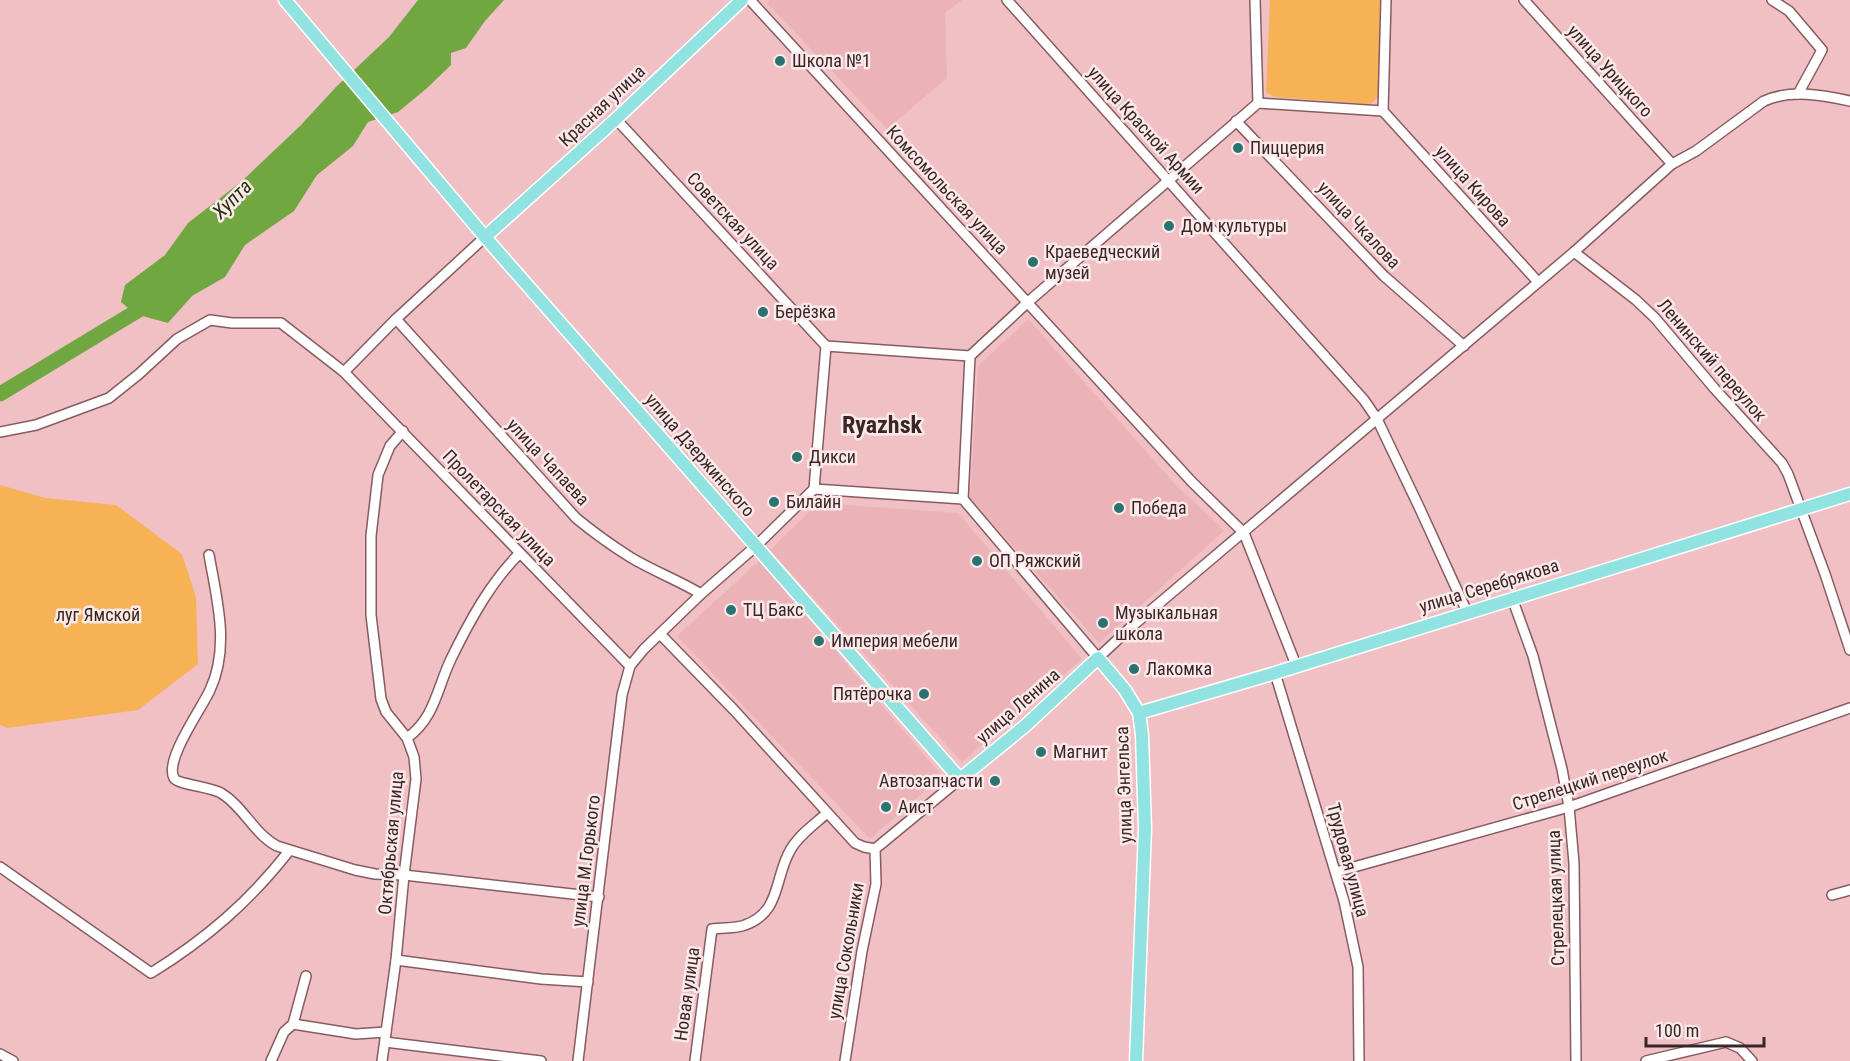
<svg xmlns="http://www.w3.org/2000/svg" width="1850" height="1061" font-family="'Roboto Condensed',sans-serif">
<rect width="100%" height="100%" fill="#f0c0c4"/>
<g fill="#ebb3b8">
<path d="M770 0H962L945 13 947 78 887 129 767 3Z"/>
<path d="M1028 319 1176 485 1224 531 1099 643 970 498 978 366Z"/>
<path d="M818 503 958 513 1082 659 962 762 770 550Z"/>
<path d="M759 561 942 776 870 839 677 636Z"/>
</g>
<g fill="#f6b254">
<path d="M1270 0H1382L1379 95 1371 104 1274 97 1266 92Z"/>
<path d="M0 485 45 498 116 505 182 554 196 597 198 664 138 710 7 728 0 725Z"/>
</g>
<path fill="#71a741" d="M418 0H504L485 21 466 48 451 53V65L426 89 398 112 368 122 353 146 317 175 294 211 245 245 225 277 192 296 168 323 135 314 121 302 125 285 165 255 188 223 242 181 300 126 336 87 389 37Z"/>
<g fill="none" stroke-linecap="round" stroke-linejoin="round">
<path stroke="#71a741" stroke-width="15" d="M0 394 152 302"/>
<defs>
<g id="minor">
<path d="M750 0 1192 482 1244 533 1296 665"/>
<path d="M1007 0 1364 400 1377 419 1420 509 1467 612"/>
<path d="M1255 0 1258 103"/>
<path d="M1524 0 1672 164"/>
<path d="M1772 0 1789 11 1822 50 1798 94"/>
<path d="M1258 103 1383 111"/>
<path d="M1383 111 1538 282"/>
<path d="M1383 111 1386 0"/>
<path d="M616 119 826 346"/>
<path d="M1236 121 1384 276 1464 346"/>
<path d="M1574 252 1636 300 1655 318 1714 388 1782 463 1788 474 1825 574 1850 650"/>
<path d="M396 319 576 518C593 532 611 545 630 557 653 571 678 580 701 594"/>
<path d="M970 356 1028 302 1258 103"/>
<path d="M344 372 396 319 485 237"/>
<path d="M0 432 36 425 109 398 139 374 177 339 210 320 232 323H281L344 372 630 666"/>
<path d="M814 489 826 346 970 356"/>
<path d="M814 489 963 499"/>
<path d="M963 499 1098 658 1130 628 1574 252 1672 164 1696 151 1764 101C1791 89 1822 95 1850 101"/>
<path d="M963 499 970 356"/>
<path d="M209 555C217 600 230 647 210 690 202 708 164 760 174 778 177 784 210 787 221 793 243 806 254 834 277 846L355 870 375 874 404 875 599 897"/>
<path d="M1512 598 1533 656 1562 769 1569 807 1574 863 1576 1061"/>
<path d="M660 634 734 710 855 843 864 847 875 849"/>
<path d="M1275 673 1344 901 1358 967 1359 1061"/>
<path d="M407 738C435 718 437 688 451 659 469 622 490 583 519 554"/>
<path d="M0 867 151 973C206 939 249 902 289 851"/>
<path d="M1336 872 1569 807 1850 708"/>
<path d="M1832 895 1850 890"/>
<path d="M396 960 541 979 588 982"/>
<path d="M293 1024 356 1034 386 1032"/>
<path d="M385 1042 541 1061"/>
<path d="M0 1054 13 1061"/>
<path d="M271 1061 284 1032 293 1024 306 976"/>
<path d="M382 1061 396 960 404 875 416 779 414 757 407 738 386 712 381 699 371 615V536L378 475 390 446 403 431"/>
<path d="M578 1061 622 695 630 666 644 649 701 594 756 546 814 489"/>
<path d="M695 1061 712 929C723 927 735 929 745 925 782 912 774 876 791 849 799 835 815 824 827 813"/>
<path d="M845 1061 862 951 876 884 875 849 960 779"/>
<path d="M1646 1061 1726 1042 1740 1048 1752 1061"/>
</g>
<g id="major">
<path d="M285 0 485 237 960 779 1025 726 1098 658 1125 690 1139 713 1142 735 1145 829 1136 1061"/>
<path d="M485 237 616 119 742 0"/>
<path d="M1139 713 1275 673 1850 494"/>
</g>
</defs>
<use href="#minor" stroke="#875c61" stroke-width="12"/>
<use href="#major" stroke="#fff" stroke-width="15"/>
<use href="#minor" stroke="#fff" stroke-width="9"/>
<use href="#major" stroke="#91e3e2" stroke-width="12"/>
</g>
<g fill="#297371" stroke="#fde9ea" stroke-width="2">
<circle cx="780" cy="61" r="6"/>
<circle cx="1238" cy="148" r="6"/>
<circle cx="1169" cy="226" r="6"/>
<circle cx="1033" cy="262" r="6"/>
<circle cx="763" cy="312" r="6"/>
<circle cx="797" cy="457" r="6"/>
<circle cx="774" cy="502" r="6"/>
<circle cx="1119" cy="508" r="6"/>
<circle cx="977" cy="561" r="6"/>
<circle cx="731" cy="610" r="6"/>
<circle cx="1103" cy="623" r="6"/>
<circle cx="819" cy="641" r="6"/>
<circle cx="1134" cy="669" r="6"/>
<circle cx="924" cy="694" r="6"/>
<circle cx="1041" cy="752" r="6"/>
<circle cx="995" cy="781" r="6"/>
<circle cx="886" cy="807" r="6"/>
</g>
<g text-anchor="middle" stroke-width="5" stroke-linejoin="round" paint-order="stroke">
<g font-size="18" fill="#392728" stroke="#fde9ea" text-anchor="start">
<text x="792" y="67">Школа №1</text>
<text x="1250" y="154">Пиццерия</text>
<text x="1181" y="232">Дом культуры</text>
<text x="1045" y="258">Краеведческий<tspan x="1045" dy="21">музей</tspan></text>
<text x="775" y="318">Берёзка</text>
<text x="809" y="463">Дикси</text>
<text x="786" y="508">Билайн</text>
<text x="1131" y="514">Победа</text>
<text x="989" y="567">ОП Ряжский</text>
<text x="743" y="616">ТЦ Бакс</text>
<text x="1115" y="619">Музыкальная<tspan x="1115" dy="21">школа</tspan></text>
<text x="831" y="647">Империя мебели</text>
<text x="1146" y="675">Лакомка</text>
<text x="912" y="700" text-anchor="end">Пятёрочка</text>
<text x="1053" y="758">Магнит</text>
<text x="983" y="787" text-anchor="end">Автозапчасти</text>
<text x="898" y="813">Аист</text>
</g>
<g font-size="18" fill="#392728" stroke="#fde9ea">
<text transform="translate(1610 71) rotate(48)" y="6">улица Урицкого</text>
<text transform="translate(602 106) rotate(-43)" y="6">Красная улица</text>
<text transform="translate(1146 130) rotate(48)" y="6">улица Красной Армии</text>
<text transform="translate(1473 186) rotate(48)" y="6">улица Кирова</text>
<text transform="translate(947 190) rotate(47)" y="6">Комсомольская улица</text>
<text transform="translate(733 221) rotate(47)" y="6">Советская улица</text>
<text transform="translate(1359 225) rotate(47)" y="6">улица Чкалова</text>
<text transform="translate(1712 360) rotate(49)" y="6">Ленинский переулок</text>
<text transform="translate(700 455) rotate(49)" y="6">улица Дзержинского</text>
<text transform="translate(548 462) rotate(47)" y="6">улица Чапаева</text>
<text transform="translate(499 508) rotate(46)" y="6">Пролетарская улица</text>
<text transform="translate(1489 586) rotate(-17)" y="6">улица Серебрякова</text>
<text transform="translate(1018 706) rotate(-41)" y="6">улица Ленина</text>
<text transform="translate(1590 780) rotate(-18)" y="6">Стрелецкий переулок</text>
<text transform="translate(1124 785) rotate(-92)" y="6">улица Энгельса</text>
<text transform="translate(391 843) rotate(-85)" y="6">Октябрьская улица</text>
<text transform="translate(1348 860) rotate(75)" y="6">Трудовая улица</text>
<text transform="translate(586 861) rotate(-83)" y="6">улица М.Горького</text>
<text transform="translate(1556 898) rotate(-92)" y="6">Стрелецкая улица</text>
<text transform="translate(846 951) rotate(-80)" y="6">улица Сокольники</text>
<text transform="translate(687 994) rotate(-82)" y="6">Новая улица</text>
</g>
<g font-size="18" fill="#372918" stroke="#fde9ea">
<text x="98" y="621">луг Ямской</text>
</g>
<g font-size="20" font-style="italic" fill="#1d3309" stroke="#fde9ea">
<text transform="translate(232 199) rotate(-45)" y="7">Хупта</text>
</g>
<g font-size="24" font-weight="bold" fill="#392728" stroke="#fde9ea">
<text x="882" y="433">Ryazhsk</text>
</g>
</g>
<path d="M1646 1037v9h118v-9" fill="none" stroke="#392728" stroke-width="3"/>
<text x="1655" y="1037" font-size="18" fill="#392728" stroke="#fde9ea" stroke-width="4.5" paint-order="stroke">100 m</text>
</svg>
